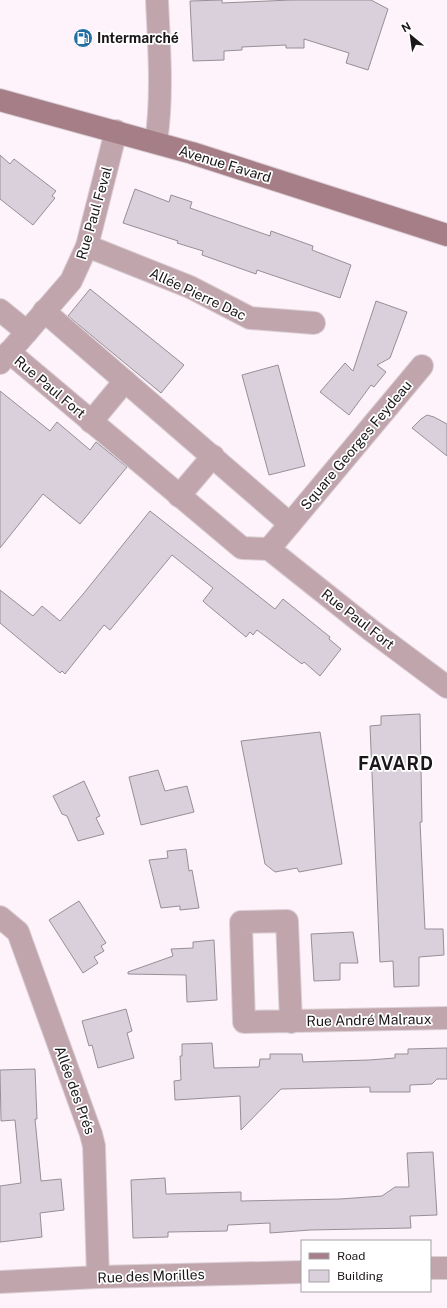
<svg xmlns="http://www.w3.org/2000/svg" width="447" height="1308" font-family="'Public Sans',sans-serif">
<rect width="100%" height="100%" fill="#fef3fa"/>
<g fill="#dad0db" stroke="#978e98">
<path d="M222 0V3L291 0H371L388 9 368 70 346 63 349 53 304 39V48H286V45L242 47V50L224 51V60L193 61 190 1Z"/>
<path d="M0 155 10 164 14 159 56 191 52 196 55 198 33 225 0 199Z"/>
<path d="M135 189 169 202 171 195 192 202 190 208 270 236 271 231 313 246 312 250 351 265 340 298 257 270 256 274 202 255 203 251 177 243 178 241 123 223Z"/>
<path d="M90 289 184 365 161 393 68 316Z"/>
<path d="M376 301 407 312 390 358 377 365 386 372 374 387 371 385 349 415 320 392 345 363 353 371Z"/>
<path d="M278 365 305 466 269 475 242 375Z"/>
<path d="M0 391 50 431 57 422 90 450 96 442 127 467 80 524 43 494 0 548Z"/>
<path d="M427 415 434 417 447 424V456L412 428 421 419Z"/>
<path d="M150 511 275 609 283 599 330 637 329 639 341 649 320 676 304 662 302 664 257 630 253 635 250 632 246 637 205 603 203 601 213 588 172 555 110 630 104 625 65 674 62 671 60 673 0 623V590L33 616 42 606 60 621 84 593Z"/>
<path d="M420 714 422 822H420L425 929H443L444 955 419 957V986L394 987 393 961 380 962 370 726 381 725V716Z"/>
<path d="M320 732 342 864 299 872 297 868 275 872 265 864 241 741Z"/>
<path d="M158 770 165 791 187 786 194 812 141 825 129 777Z"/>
<path d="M84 781 100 816 96 818 104 834 78 841 67 816 62 814 53 796Z"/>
<path d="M186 849 189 871 192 870 199 908 180 910V906L161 908 149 860 168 858 167 851Z"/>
<path d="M79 901 106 943 101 946 104 951 94 957 98 963 83 973 49 920Z"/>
<path d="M353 932 358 963H340V980L314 981 311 934Z"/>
<path d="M214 940 217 1000 187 1002 186 975 128 974V972L173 956 171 949 193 948V942Z"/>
<path d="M126 1009 132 1031 127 1033 134 1058 98 1068 92 1045 89 1046 82 1021Z"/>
<path d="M212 1043 214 1068 259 1067 260 1059H270V1054H302L303 1062 369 1060 395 1058V1054H408V1049L447 1048V1079H437L432 1084 410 1085V1092H370V1087L281 1089 241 1130 240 1096 175 1100 174 1081 181 1080 180 1056H182V1044Z"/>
<path d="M35 1069 37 1119H35L41 1181 61 1179 64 1210 40 1213 42 1237 0 1242V1186L21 1183 15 1120 1 1121 0 1070Z"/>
<path d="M433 1152 437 1215 410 1216 411 1228 310 1230 270 1233V1223L228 1225 227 1231 168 1232V1237L133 1238 131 1180 165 1178 166 1194 241 1192V1201L340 1199 382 1196 395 1187H409L407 1153Z"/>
</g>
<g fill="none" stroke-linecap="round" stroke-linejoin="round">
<defs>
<g id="street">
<path d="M156 142C163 95 159 47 157 0"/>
<path d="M87 246 190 287 250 318 314 323"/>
<path d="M0 310 27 332"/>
<path d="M9 352 242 548 269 549 290 524 44 311"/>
<path d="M0 363 71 281 87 246 116 131"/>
<path d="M91 422 125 381"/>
<path d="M179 496 213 456"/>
<path d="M290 524 422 366"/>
<path d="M269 549 372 631 447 687"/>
<path d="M0 917 18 932 91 1134 94 1146 98 1277"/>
<path d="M291 1022 287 921 241 922 244 1022 447 1018"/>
<path d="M430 1268H447"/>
<path d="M0 1282 98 1277 302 1272"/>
</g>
<path id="secondary" d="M0 100 192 153 447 235"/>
</defs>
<use href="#street" stroke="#dad0d6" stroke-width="24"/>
<use href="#secondary" stroke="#dad0d6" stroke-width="24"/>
<use href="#street" stroke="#c1a5ac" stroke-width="22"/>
<use href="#secondary" stroke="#a57e88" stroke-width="22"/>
</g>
<defs>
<symbol id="fuel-disc" viewBox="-11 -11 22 22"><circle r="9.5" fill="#256ea2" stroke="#fff"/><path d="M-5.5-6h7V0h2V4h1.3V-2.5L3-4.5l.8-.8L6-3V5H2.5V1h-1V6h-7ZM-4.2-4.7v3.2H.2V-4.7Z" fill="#fff"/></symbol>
</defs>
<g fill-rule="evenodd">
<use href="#fuel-disc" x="72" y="27" width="22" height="22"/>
</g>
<g text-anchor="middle" stroke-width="3.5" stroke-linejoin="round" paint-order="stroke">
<g font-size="14" font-weight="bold" fill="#1b1619" stroke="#fff" text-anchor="start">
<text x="97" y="43">Intermarché</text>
</g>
<g font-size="14" fill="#1b1619" stroke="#fff">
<text transform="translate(225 164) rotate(17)" y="5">Avenue Favard</text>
<text transform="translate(94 213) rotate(-74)" y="5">Rue Paul Feval</text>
<text transform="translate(198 294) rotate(25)" y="5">Allée Pierre Dac</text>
<text transform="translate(50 387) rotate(40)" y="5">Rue Paul Fort</text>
<text transform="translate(356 445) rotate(-50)" y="5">Square Georges Feydeau</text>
<text transform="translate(358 619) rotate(38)" y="5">Rue Paul Fort</text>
<text transform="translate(369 1020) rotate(-1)" y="5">Rue André Malraux</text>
<text transform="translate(75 1090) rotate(70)" y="5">Allée des Prés</text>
<text transform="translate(151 1276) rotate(-2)" y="5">Rue des Morilles</text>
</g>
<g font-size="18" font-weight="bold" letter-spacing="1" fill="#1b1619" stroke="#fff">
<text x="396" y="770">FAVARD</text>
</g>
</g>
<rect x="301" y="1240" width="130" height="52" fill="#ffffff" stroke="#a4a2a3"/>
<rect x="309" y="1253" width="20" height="6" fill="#a57e88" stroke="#a4a2a3"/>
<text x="337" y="1260" font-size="12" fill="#1b1619">Road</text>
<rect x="309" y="1270" width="20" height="12" fill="#dad0db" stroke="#a4a2a3"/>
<text x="337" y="1280" font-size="12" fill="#1b1619">Building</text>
<g transform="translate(411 36) rotate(331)" stroke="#ffffff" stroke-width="3" paint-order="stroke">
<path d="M0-3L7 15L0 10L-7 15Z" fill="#1b1619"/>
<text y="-6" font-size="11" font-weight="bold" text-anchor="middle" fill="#1b1619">N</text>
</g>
</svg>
